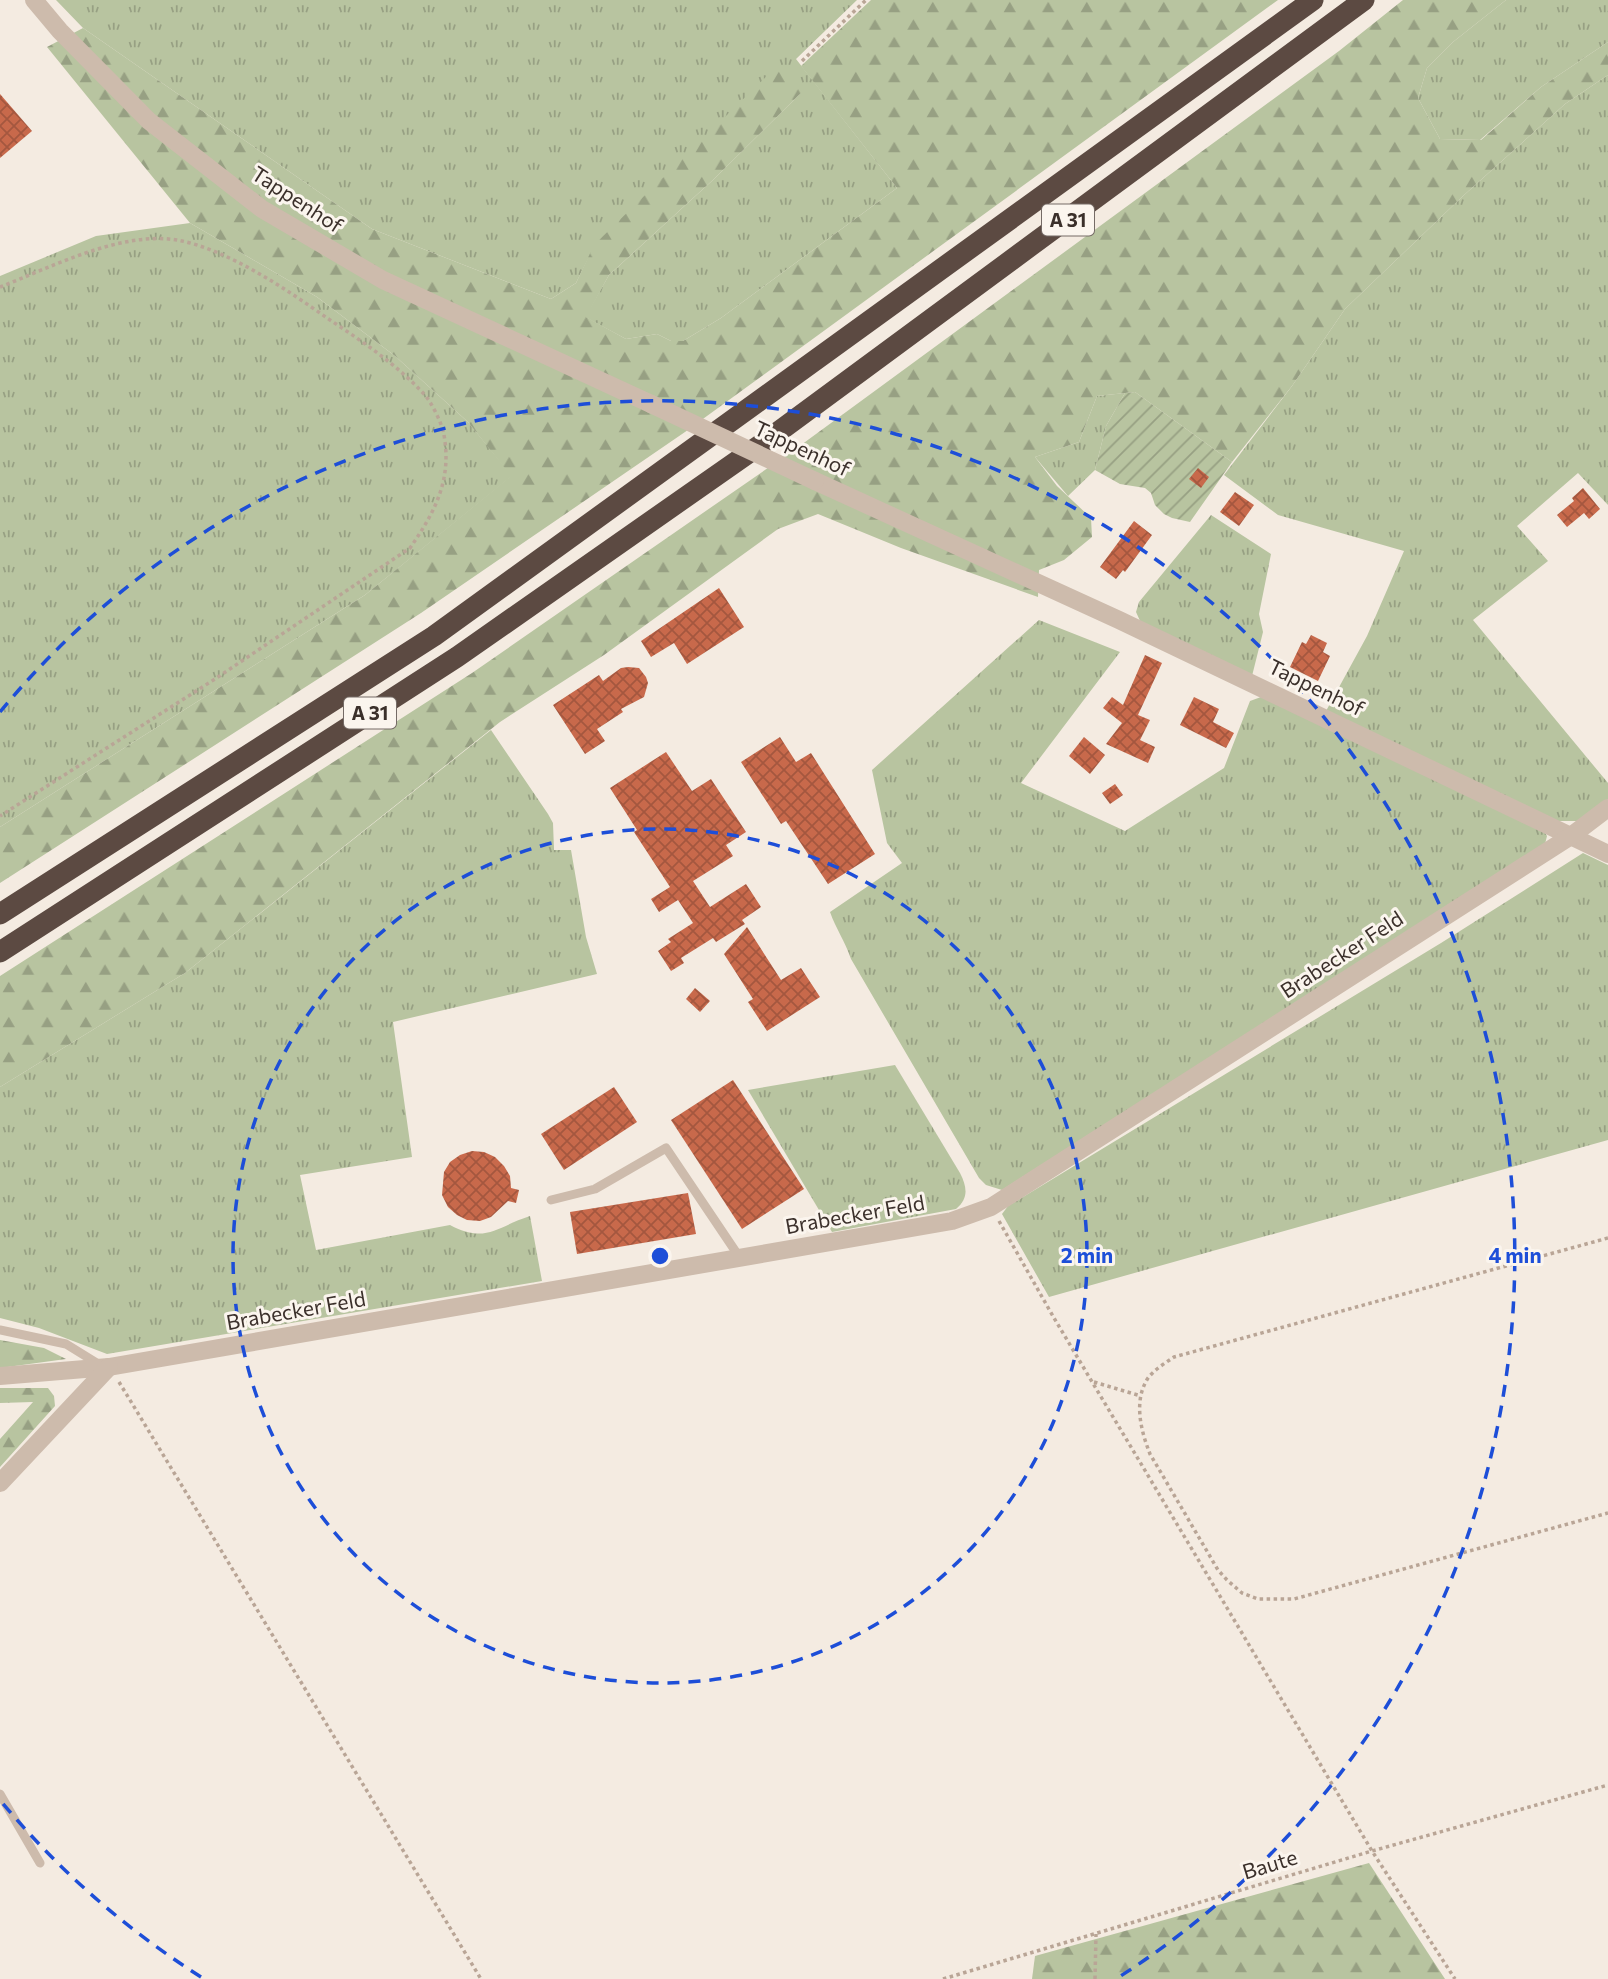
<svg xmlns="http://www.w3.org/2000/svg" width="1608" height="1979" font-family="Commissioner,sans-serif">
<defs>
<pattern id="grass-tufts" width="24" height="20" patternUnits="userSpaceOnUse" patternTransform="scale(1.75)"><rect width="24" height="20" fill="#b8c4a0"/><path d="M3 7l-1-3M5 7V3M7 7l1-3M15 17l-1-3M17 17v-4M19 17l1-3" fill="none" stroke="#97a083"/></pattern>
<pattern id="forest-firs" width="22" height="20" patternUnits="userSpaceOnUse" patternTransform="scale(1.75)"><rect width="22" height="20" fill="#b8c4a0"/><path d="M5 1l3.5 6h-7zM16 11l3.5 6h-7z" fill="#97a083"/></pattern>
<pattern id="garden-furrows" width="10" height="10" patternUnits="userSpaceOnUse" patternTransform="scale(1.75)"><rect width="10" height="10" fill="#b8c4a0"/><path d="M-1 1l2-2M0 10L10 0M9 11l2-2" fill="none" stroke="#97a083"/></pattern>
<pattern id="building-cross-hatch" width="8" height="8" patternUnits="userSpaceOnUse" patternTransform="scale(1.75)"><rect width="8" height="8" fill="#c8694b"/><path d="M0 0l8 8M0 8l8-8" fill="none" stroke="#a4573f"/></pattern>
</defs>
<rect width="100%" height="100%" fill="#f4ebe1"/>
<g fill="url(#grass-tufts)">
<path d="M56 0H857L796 59 897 188 721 318 683 341H671L657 334 626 339 585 317 609 275 714 179 801 93 595 245 576 283 551 299 372 229 83 28Z"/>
<path d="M1506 0H1608V42L1541 87 1480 140 1440 139 1418 98 1427 68 1453 42Z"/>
<path d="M1608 75V505L1578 473 1517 526 1548 561 1473 620 1608 783V799L1577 821H1556L1326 711 1367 636 1404 551 1278 515 1224 475 1292 386 1345 309 1463 196 1565 104Z"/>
<path d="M190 223 317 297 395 356 468 422 512 476 365 595 0 827V276L96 236Z"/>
<path d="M1125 393 1106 426 1095 470 1068 496 1035 457 1079 442 1097 396Z"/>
<path d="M1211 515 1271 554 1259 614 1263 632 1252 676 1141 623 1136 612 1139 602Z"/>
<path d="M1039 620 1120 652 1021 783 1125 831 1224 768 1250 701 1261 697 1544 831 1547 836 1545 844 1002 1190 986 1185 979 1178 851 959C845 941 836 929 830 912L902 863 887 843 872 770Z"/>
<path d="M491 730 548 814 553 823 554 850H571L586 937 597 974 393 1022 412 1157 300 1175 316 1250 450 1225C486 1244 496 1227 530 1216L542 1281 107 1354 39 1328 0 1318V1087L185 973Z"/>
<path d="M1583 853 1608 865V1140L1049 1297 1002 1214 1008 1206 1441 943Z"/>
<path d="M895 1065 960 1173C967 1187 969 1198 956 1209L832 1232 748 1090Z"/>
</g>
<g fill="url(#forest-firs)">
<path d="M871 0H1278L685 432 421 613 0 883V827L365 595 511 476 468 422 395 356 317 297 190 223 47 47 83 28 372 229 551 299 576 283 594 245 778 65 789 68 799 78 801 93 714 179 609 275 586 317 626 339 657 334 671 341H683L721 318 897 188 801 66Z"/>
<path d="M1403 0H1506L1453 42 1427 68 1418 98 1440 139 1481 140 1541 87 1608 42V75L1565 104 1463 196 1345 309 1292 386 1232 462 1135 392 1097 396 1079 442 1035 457 1057 486 1091 518 1092 537 1064 560 1039 570 1038 597 901 548 818 514 778 529 604 655 500 722 185 973 0 1087V976L472 673 801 445 1339 51Z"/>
<path d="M0 1340 44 1348 66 1359 0 1368Z"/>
<path d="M0 1388H48L54 1396 55 1406 0 1467V1439L33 1402 0 1403Z"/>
<path d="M1369 1863 1445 1979H1032L1035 1956Z"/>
</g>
<path fill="url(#garden-furrows)" d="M1135 392 1232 462 1190 522 1172 518 1164 514 1155 505 1151 493 1145 488 1120 484 1095 470 1106 426 1125 393Z"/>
<g fill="url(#building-cross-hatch)">
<path d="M0 94 32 131 0 158Z"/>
<path d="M1198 468 1209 477 1201 488 1189 479Z"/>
<path d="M1583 488 1600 509 1589 519 1584 513 1567 527 1557 515 1574 501 1572 498Z"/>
<path d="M1235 492 1254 505 1239 526 1220 512Z"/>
<path d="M1134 521 1152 535 1125 572 1123 570 1116 579 1100 567Z"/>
<path d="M719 588 744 627 687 664 674 643 651 657 641 641Z"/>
<path d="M1311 635 1327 643 1323 652 1330 656 1318 681 1290 667 1302 642 1306 644Z"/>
<path d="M1145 655 1162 663 1138 715 1150 720 1140 740 1155 747 1148 763 1106 744 1122 723 1103 708 1112 697 1123 705Z"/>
<path d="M628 667 639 668 646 677 648 683 644 697 621 709 623 712 597 729 605 741 585 754 553 705 599 675 603 681 621 668Z"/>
<path d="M1194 697 1219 709 1213 722 1234 733 1226 748 1180 725Z"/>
<path d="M780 737 796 762 811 753 875 854 828 884 786 821 781 824 741 762Z"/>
<path d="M1084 737 1105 755 1090 774 1069 756Z"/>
<path d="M666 752 692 791 711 779 746 832 726 845 733 856 693 881 710 907 746 884 761 907 742 920 745 924 716 942 713 938 681 958 684 963 671 971 658 951 671 942 668 939 693 923 678 900 659 912 651 899 670 887 634 832 637 830 610 788Z"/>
<path d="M1115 784 1123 795 1110 804 1102 793Z"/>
<path d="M747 927 781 980 801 968 820 997 767 1031 748 1002 753 999 724 954Z"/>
<path d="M695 988 710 1001 700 1012 686 999Z"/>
<path d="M733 1080 804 1189 742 1229 671 1120Z"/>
<path d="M614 1087 637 1122 564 1170 541 1134Z"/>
<path d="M472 1151 484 1152 495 1157 504 1166 510 1176 511 1188 519 1190 516 1203 508 1201 491 1217 480 1221 467 1220 457 1215 448 1207 442 1195 444 1172 450 1162 460 1155Z"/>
<path d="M688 1193 696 1234 577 1254 570 1212Z"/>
</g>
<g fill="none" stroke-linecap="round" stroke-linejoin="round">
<g stroke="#b9a596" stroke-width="3.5" stroke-dasharray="3.5 3.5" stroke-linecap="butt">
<path d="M802 61 866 0"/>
<path d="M0 287C52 267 120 231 177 240 227 249 286 289 327 318 360 340 395 363 423 393 431 401 442 423 444 435 452 480 435 512 410 548L215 679 0 816"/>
<path d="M999 1221 1054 1318 1372 1851 1455 1979"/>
<path d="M1608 1238 1174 1357C1165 1363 1154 1370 1148 1378 1133 1401 1141 1431 1150 1454L1218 1570 1227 1580 1242 1593 1258 1599H1294L1608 1513"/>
<path d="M119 1382 481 1979"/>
<path d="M1094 1382 1141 1396"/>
<path d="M943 1979 1372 1851 1608 1785"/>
<path d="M1095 1979 1096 1934"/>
</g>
<g stroke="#cdbbac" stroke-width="9">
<path d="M551 1200 595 1189 666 1148 740 1258"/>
<path d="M0 1330 66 1344 100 1365"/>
<path d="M0 1794 40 1863"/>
</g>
<g stroke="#cdbbac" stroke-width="18">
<path d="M34 0 60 31 149 121 262 209 383 280 651 404"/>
<path d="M815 481 1119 620 1608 854"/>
<path d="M0 1376 109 1367 952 1221 991 1207 1571 836 1608 808"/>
<path d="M0 1483 109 1367"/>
</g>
<g stroke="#5c4a42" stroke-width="21">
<path d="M0 914 434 636 1313 0"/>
<path d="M0 952 457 657 770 438 1364 0"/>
</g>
<path stroke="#cdbbac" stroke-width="18" d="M651 404 815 481"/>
</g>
<g fill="none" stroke="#1d4ed8" stroke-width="3.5" stroke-dasharray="12 9">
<circle cx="660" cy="1256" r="427"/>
<path d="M201 1977A855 855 0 0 1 0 1800M0 712A855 855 0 1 1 1119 1977"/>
</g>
<g text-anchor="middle" stroke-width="6" stroke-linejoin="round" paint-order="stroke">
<g fill="#fbf5ee" stroke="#756b66" stroke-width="2">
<rect x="1042" y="204.5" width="52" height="31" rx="5"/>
<rect x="344" y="697.5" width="52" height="31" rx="5"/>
</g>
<g font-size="19" font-weight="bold" fill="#3b302b">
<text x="1068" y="227">A 31</text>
<text x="370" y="720">A 31</text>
</g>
<g font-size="21" fill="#3b302b" stroke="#fbf5ee">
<text transform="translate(297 200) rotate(33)" y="7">Tappenhof</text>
<text transform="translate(802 449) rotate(25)" y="7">Tappenhof</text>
<text transform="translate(1316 688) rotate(26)" y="7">Tappenhof</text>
<text transform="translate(1342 955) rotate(-33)" y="7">Brabecker Feld</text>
<text transform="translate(855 1215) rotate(-10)" y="7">Brabecker Feld</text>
<text transform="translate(296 1311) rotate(-10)" y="7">Brabecker Feld</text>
<text transform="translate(1270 1865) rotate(-17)" y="7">Baute</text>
</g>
</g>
<circle cx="660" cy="1256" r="10" fill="#1d4ed8" stroke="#fbf5ee" stroke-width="3.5"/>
<g font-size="21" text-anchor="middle" font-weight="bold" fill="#1d4ed8" stroke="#fbf5ee" stroke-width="6" stroke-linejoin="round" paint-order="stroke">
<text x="1087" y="1263">2 min</text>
<text x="1515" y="1263">4 min</text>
</g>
</svg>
